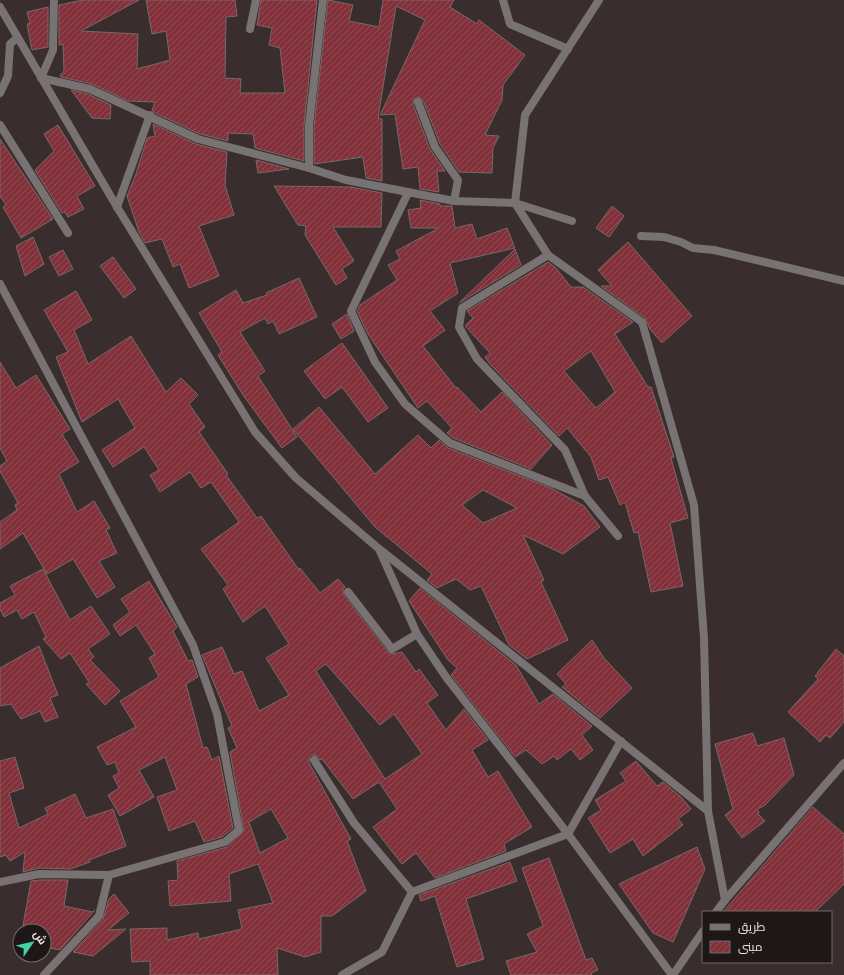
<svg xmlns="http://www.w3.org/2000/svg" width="844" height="975" font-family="Barlow,Cairo,sans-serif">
<defs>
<pattern id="building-hatch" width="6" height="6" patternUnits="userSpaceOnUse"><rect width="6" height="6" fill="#82303a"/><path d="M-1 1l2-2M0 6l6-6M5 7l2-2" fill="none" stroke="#944e56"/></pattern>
</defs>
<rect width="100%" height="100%" fill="#3a2d2d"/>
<g fill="url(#building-hatch)" stroke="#786969" fill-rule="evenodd">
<path d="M83 0H139L81 31 138 34 137 69 170 60 166 31 152 34 146 0H235L237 16 226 17 225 78 241 79 240 93H285L280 48 269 45 272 28 257 25 261 0H317L304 125V161L255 148 253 134 228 133V141L200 134 155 113 152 110 155 102 128 101 92 84 61 77 60 75 64 71 63 44 59 45V5Z"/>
<path d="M328 0 353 5 349 21 379 27 383 0H454L450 7 477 24 479 20 525 55 503 85 502 100 485 135 499 136 493 148 492 173 459 172 440 144 423 100 418 97 414 99 413 104 430 149 445 171H437L439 192 420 189 418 167 403 169 395 114 380 115 425 20 396 6 378 118 382 119V181L366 178 363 157 314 164V126Z"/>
<path d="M48 7V47L32 50 27 24 30 23 27 12Z"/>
<path d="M71 90 88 94 111 105 110 119 92 118Z"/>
<path d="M153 124 196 144 227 152 225 185 234 215 199 226 219 276 189 288 180 264 173 267 162 239 145 243 139 232 127 196 136 174 147 138 155 136Z"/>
<path d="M58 125 95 186 77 196 84 209 68 217 65 212 62 213 35 170 54 151 44 134Z"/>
<path d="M0 139 53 219 21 238 3 207 6 205 0 196Z"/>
<path d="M256 160 289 169 258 173Z"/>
<path d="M274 186 351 187 382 193 381 227H333L354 261 342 269 347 278 336 285 305 235 306 226 298 225Z"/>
<path d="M420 200 440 204V206H452L455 228 472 224 477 239 507 228 515 248 450 263 458 293 430 311 445 330 423 346 456 388 457 387 481 412 502 392 552 445 531 469 453 438 447 433 452 428 427 401 418 408 368 334 357 311 360 305 397 280 388 265 400 259 396 251 439 228H411L408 210 421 208Z"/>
<path d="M612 206 624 216 609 237 596 228Z"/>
<path d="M33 237 44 264 25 276 16 246Z"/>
<path d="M628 242 692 316 662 343 650 329 645 318 601 286H612L598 270Z"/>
<path d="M515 249 521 265 459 303Z"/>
<path d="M63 250 73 269 59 276 49 257Z"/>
<path d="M113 257 136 289 124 298 100 266Z"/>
<path d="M548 262 556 268 571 287H583L633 322 615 334 648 387H651L674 457 671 458 688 518 670 523 683 586 651 592 638 532 634 533 625 502 620 505 608 477 599 480 591 457 567 428 559 436 490 364 485 357 490 353 465 326 473 318 467 311ZM591 351 615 392 596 408 564 371Z"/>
<path d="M299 278 317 317 279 334 273 321 268 324 265 318 240 332 265 371 258 376 297 437 282 448 243 395 218 355 222 352 199 313 236 290 243 303 267 295 266 293Z"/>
<path d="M76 291 92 320 74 330 88 364 131 336 166 392 181 378 198 395 189 404 205 427 199 432 228 474 226 475 257 518 261 516 299 570 300 568 320 593 338 579 345 587 343 590 344 595 388 652 392 654 402 652 416 672 419 669 438 695 427 703 446 730 464 709 488 740 472 750 488 777 498 771 532 827 504 844 506 851 435 878 416 853 402 864 373 827 397 809 379 782 353 799 322 759 320 760 316 755H311L309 758V763L351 839 347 841 366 891 332 916H321V952L305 957 277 948 278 975H150V961L132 962 130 929 167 928V940L198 933 199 939 242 929 238 910 273 903 258 864 229 874 231 901 170 906 168 881 178 880 177 861 227 847 244 831 230 752 237 748 228 728 232 726 202 655 222 647 234 674 242 671 259 711 289 695 266 658 289 644 265 606 243 622 223 589 228 585 201 549 239 522 211 482 201 488 190 472 160 492 150 475 159 470 144 447 113 467 102 450 135 428 118 399 82 422 56 357 68 352 44 310ZM326 664 380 725 394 714 422 754 385 779 316 671ZM271 809 288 838 260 853 249 822Z"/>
<path d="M347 314 354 331 341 339 332 324Z"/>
<path d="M342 343 388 408 368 422 342 387 325 399 304 371Z"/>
<path d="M0 362 16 388 36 375 70 429 62 434 79 462 59 474 77 512 94 501 110 528 106 530 117 553 99 561 115 587 97 598 73 559 47 574 23 533 0 549V522L17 510 15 505 18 503 0 471V466L7 461 0 448Z"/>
<path d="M319 407 375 474 418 435 431 448 439 440 448 448 551 488 584 506 600 527 563 554 523 535 544 580 541 582 568 640 527 659 509 645 481 586 470 590 456 579 437 588 427 580 432 574 375 527 293 429ZM483 490 517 508 483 523 462 505Z"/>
<path d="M43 569 70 620 91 606 110 634 88 649 94 657 90 660 120 691 105 705 86 684 89 682 70 653 61 659 43 639 46 637 34 612 22 619 17 610 4 617 0 609V603L15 595 10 586Z"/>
<path d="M149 581 177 627 173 631 188 661 192 660 198 677 186 684 203 748 207 747 212 760 219 756 233 828 222 837 204 842 195 821 169 831 157 797 177 790 165 757 139 770 154 797 120 816 108 795 119 788 113 776 119 773 115 762 107 765 97 747 136 727 120 701 159 677 149 658 155 654 136 625 120 636 113 625 130 612 121 599Z"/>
<path d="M420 588 516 665 539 704 553 694 592 726 582 735 593 750 580 760 571 749 557 760 554 756 542 764 526 750 515 757 451 675 457 668 448 660 409 601Z"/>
<path d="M592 640 604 658 632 688 600 718 562 687 566 684 557 674Z"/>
<path d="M39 646 58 695 50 698 58 717 45 722 40 711 21 719 11 704 0 706V668Z"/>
<path d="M836 649 844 656V722L830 738 826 735 820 742 788 712 818 679 815 676Z"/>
<path d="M753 733 757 746 784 738 794 775 764 806 757 809 759 812 758 814 765 821 742 838 725 815 733 809 715 744Z"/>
<path d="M15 757 24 788 9 793 19 828 48 814 45 808 75 794 86 818 113 809 126 846 89 860 90 862 70 869 39 868 23 872 25 852 10 861 6 855 0 857V761Z"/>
<path d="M636 761 657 786 663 782 681 797 691 809 678 819 683 825 643 856 633 839 610 853 588 818 601 810 595 800 626 781 620 773Z"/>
<path d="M813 807 844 834V884L815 912H723Z"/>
<path d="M697 847 705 869 673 942 653 933 619 884Z"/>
<path d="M549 858 586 960 592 958 598 970 591 973 592 975H511L506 961 537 952 527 934 543 926 522 868Z"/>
<path d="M510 862 517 881 466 899 484 959 457 967 435 896 421 901 419 895Z"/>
<path d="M40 880H68L64 906 93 912 95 910 60 950 45 947 44 952V931H22L31 881Z"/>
<path d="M114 894 129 913 108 930 126 929 93 956 73 952 103 919 109 899Z"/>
</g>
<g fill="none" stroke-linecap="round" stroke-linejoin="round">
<g stroke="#797272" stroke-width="8">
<path d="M54 0 53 50 41 78 90 89 198 139 309 168 346 180 454 201 515 203 572 221"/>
<path d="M503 0 510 24 568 49"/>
<path d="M599 0 525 115 515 203 548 255 642 322 694 505 704 638 708 811"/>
<path d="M0 7 117 207 255 432 296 478 378 548 708 811 725 900"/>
<path d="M250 29 256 0"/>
<path d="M0 93 8 76 10 44 17 38"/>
<path d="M418 102 435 147 458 180 454 201"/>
<path d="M0 125 68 233"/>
<path d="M309 168V126L323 0"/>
<path d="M408 193 351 311 375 362 405 404 450 443 585 496"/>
<path d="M117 207 150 115"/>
<path d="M641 236 664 237 681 242 693 248 714 250 844 281"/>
<path d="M548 255 462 308 459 327 477 359 565 450 585 496 618 536"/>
<path d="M0 284 193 645 217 714 239 830 225 842 109 875 39 874 0 882"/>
<path d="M380 551 417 634 446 677 568 834 672 975"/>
<path d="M348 592 392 649 417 634"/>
<path d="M314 760 354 823 412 892"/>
<path d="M716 912 725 900 844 763"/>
<path d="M44 975 99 916 109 875"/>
<path d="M342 975 382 952 412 892 568 834 621 741"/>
<path d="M673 975 703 931"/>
</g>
</g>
<rect x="702" y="911" width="130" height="52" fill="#1d1717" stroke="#716969"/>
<rect x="710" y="924" width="20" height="6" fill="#797272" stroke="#716969"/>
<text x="738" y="931" font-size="12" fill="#eee5e5">طريق</text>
<rect x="710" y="941" width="20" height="12" fill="url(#building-hatch)" stroke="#716969"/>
<text x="738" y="951" font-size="12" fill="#eee5e5">مبنى</text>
<g transform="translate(32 943) rotate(56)"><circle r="19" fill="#1d1717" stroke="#716969"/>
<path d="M0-3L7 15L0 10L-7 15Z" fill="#40d4a2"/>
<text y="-6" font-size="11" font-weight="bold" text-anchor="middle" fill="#eee5e5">ش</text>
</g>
</svg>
